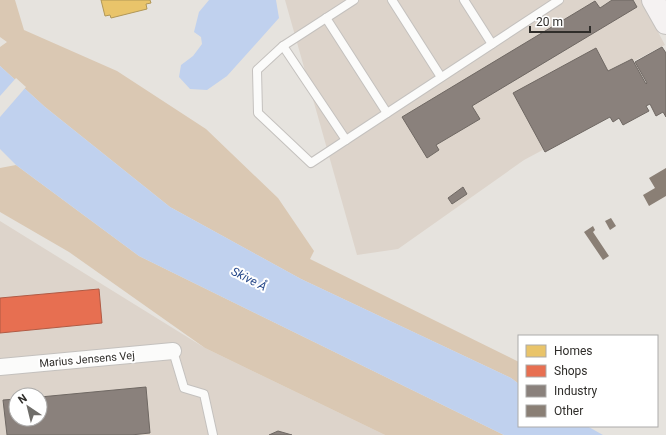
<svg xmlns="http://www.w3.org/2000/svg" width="666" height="435" font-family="Roboto,sans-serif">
<rect width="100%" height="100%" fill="#e6e3de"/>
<g fill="#ddd4cb" fill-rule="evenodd">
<path d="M285 0H641L665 45 634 61 651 92 524 160 398 249 357 255Z"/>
<path d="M0 221 205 348 385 435H0ZM16 395H40V419H16Z"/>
</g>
<g fill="#dac8b3">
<path d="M0 0H15L24 30 117 71 206 129 278 198 314 251 310 259 519 362V384L511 378 301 279 170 207 45 107 0 66V47L7 42 0 37Z"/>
<path d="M16 165 139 256 504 435H385L205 348 69 252 0 212V168Z"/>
</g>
<g fill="#c0d1ee">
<path d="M209 0H276L279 18 227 76 207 90 190 89 179 77 181 65 193 56 202 44 201 37 194 32 199 12Z"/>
<path d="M0 66 45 107 170 207 301 279 511 378 519 384V426H587L603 435H504L139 256 16 165 0 149Z"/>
</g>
<path fill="#e6e3de" d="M16 78 26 87 0 117V96Z"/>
<path fill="#e9c46a" stroke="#b19757" d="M101 0H150L151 3 146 4 147 9 111 18 110 15 105 16Z"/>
<path fill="#e76f51" stroke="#b05b45" d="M99 289 102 323 0 333V298Z"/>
<g fill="#8a817c" stroke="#6f6863">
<path d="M612 0H633L637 7 472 106 480 119 436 145 439 150 427 158 402 117 595 1 600 8Z"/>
<path d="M662 47 666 53V117L663 112 656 116 650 104 646 106 649 111 623 125 619 118 613 122 610 117 545 152 513 93 596 48 608 71 632 59 646 84 647 83 635 62Z"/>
<path d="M463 187 467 194 452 204 448 198Z"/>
<path d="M146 387 150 433 131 435H7L3 400 16 399V419H40V397Z"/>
<path d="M278 431 292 435H269Z"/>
</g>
<g fill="#8a7f75">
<path d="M666 168V196L649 206 643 195 655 188 649 178Z"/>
<path d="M611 218 616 226 610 230 605 221Z"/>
<path d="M593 226 595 230 593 232 609 256 603 260 584 232Z"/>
</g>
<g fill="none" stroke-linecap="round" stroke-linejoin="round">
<defs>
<g id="lane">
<path d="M354 0 283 46 257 70 258 113 311 163 559 0"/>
<path d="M392 0 441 77"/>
<path d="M464 0 492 44"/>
<path d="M326 18 387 113"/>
<path d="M283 46 346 140"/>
<path d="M173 351 184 388 204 394 213 435"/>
</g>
<path id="street" d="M0 367 173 351"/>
<path id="secondary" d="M653 0 666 23"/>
</defs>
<use href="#lane" stroke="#c4c1be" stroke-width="10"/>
<use href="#street" stroke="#c4c1be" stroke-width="18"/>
<use href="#secondary" stroke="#c4c1be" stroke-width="24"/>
<use href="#lane" stroke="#fbfbfa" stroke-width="8"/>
<use href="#street" stroke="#fbfbfa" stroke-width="16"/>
<use href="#secondary" stroke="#f5f2f2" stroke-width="22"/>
</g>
<g text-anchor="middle" stroke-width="4" stroke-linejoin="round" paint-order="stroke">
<g font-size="11" fill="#2f2d2a" stroke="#fff">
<text transform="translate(87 359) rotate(-5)" y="4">Marius Jensens Vej</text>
</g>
<g font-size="12" font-style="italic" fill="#294b8c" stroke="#fff">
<text transform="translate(249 279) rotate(27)" y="4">Skive Å</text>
</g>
</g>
<rect x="518" y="335" width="140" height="92" fill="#ffffff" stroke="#acabaa"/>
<rect x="526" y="345" width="20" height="12" fill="#e9c46a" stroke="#acabaa"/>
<text x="554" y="355" font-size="12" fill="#2f2d2a">Homes</text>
<rect x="526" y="365" width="20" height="12" fill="#e76f51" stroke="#acabaa"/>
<text x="554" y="375" font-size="12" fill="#2f2d2a">Shops</text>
<rect x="526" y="385" width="20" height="12" fill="#8a817c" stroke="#acabaa"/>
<text x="554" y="395" font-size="12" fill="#2f2d2a">Industry</text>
<rect x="526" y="405" width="20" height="12" fill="#8a7f75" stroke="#acabaa"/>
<text x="554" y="415" font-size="12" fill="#2f2d2a">Other</text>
<g transform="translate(28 407) rotate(325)"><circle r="19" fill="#ffffff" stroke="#acabaa"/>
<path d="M0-3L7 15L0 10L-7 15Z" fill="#6f6d69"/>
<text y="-6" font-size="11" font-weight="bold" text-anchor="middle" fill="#2f2d2a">N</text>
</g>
<path d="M530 26v6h60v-6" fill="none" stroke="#2f2d2a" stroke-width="2"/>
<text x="536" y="26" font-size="12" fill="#2f2d2a" stroke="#ffffff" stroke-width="3" paint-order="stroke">20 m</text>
</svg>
